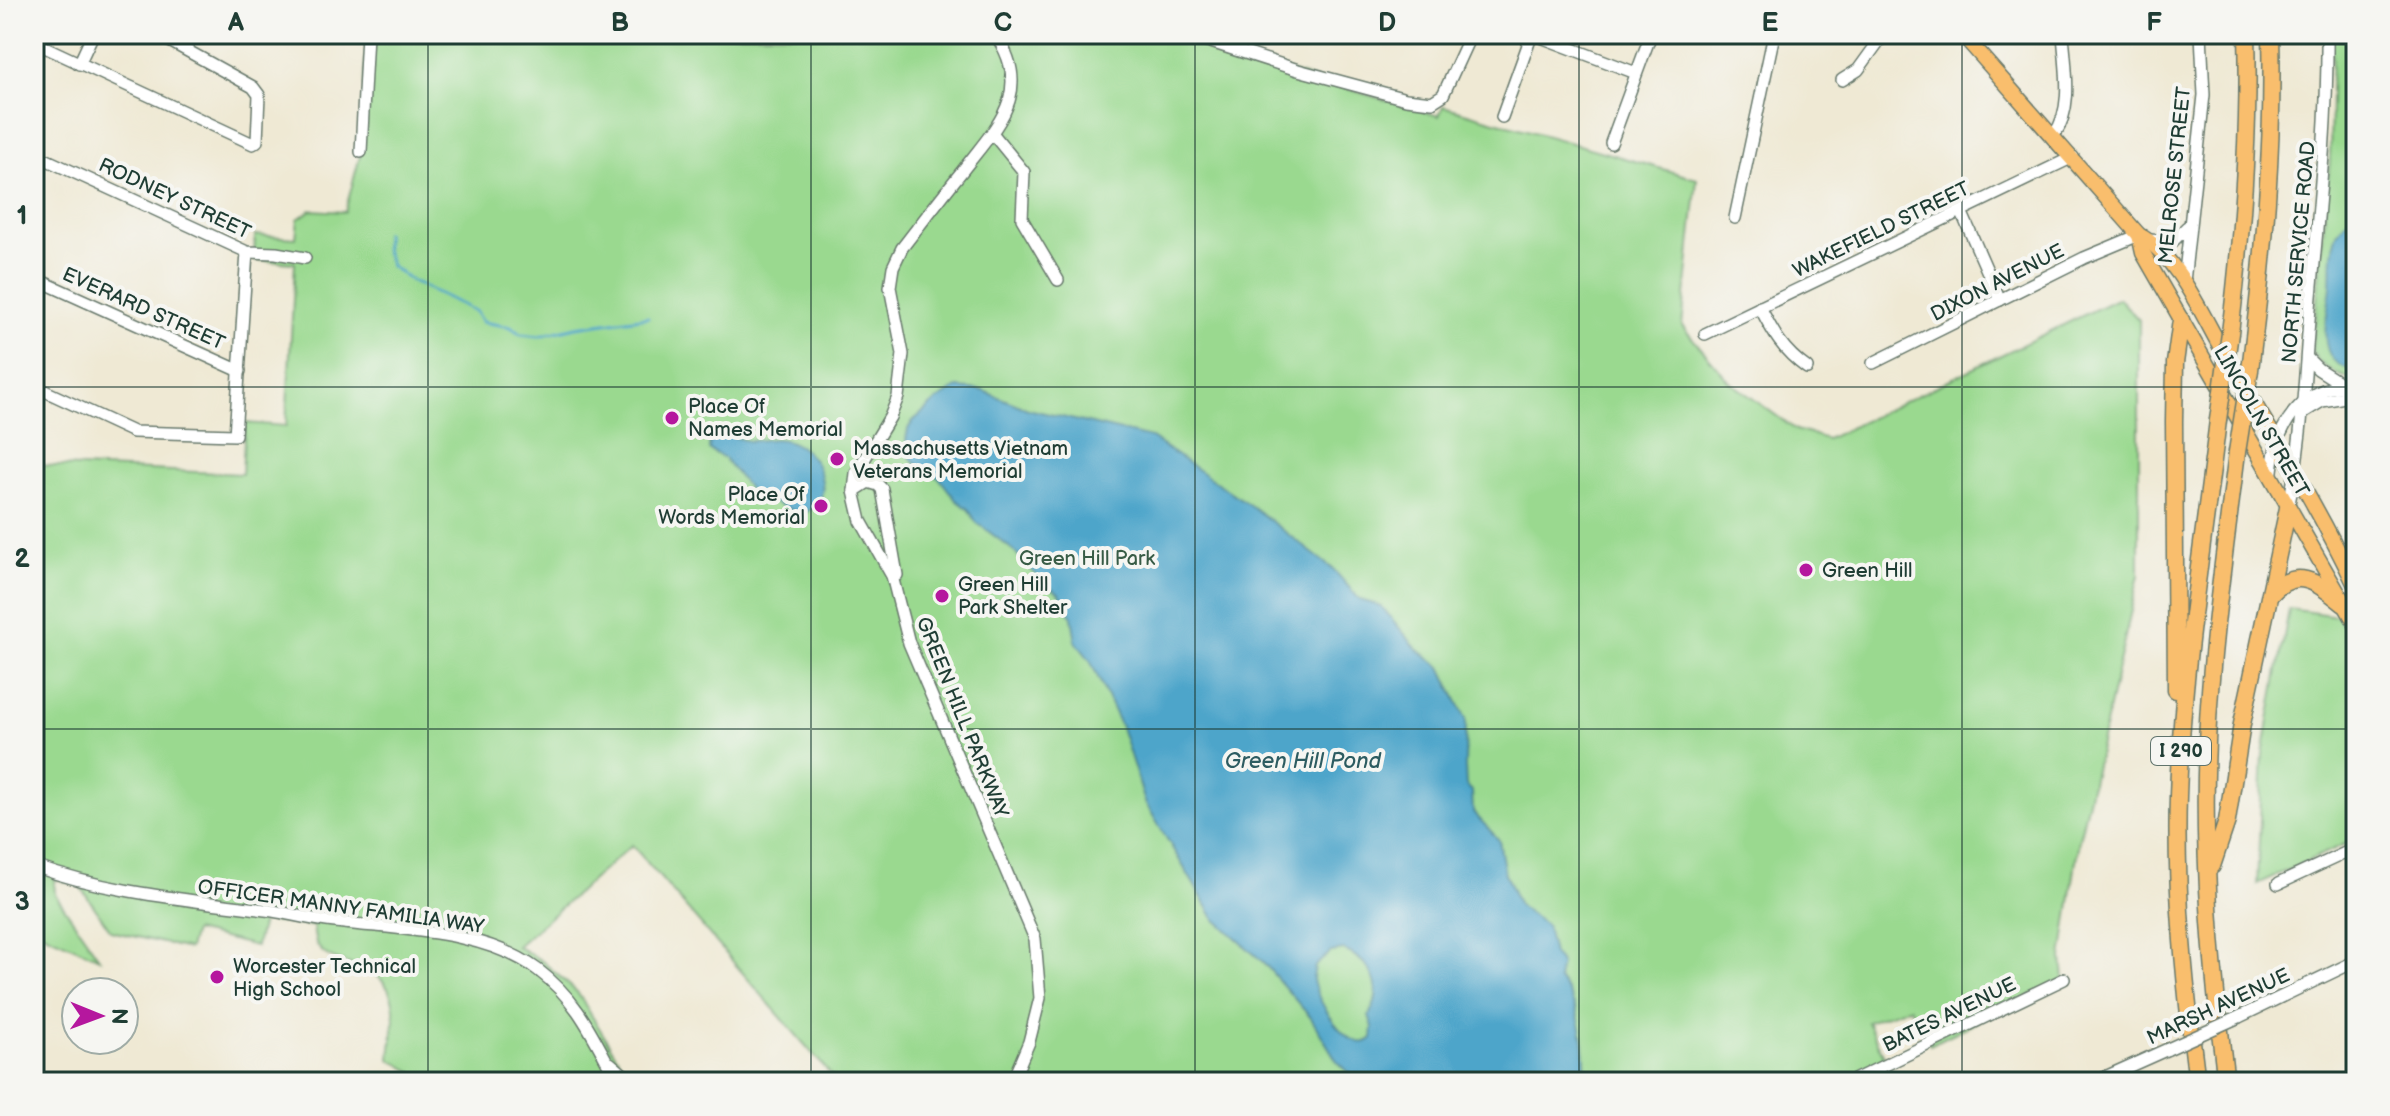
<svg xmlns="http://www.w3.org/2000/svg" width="2390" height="1116" font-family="'Balsamiq Sans',sans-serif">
<rect width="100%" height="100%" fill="#f6f6f2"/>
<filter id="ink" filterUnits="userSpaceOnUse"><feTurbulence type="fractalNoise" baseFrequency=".0125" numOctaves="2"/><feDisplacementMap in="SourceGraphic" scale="16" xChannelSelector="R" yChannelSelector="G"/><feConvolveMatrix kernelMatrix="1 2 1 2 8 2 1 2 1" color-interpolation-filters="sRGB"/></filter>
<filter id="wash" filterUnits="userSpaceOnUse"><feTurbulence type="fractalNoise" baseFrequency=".006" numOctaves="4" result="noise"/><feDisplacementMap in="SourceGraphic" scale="32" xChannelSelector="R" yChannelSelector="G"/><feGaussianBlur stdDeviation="1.8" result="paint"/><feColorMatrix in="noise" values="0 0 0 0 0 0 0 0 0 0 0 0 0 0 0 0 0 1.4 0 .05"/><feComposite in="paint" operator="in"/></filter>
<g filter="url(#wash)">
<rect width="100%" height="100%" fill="#efe9d4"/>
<g fill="#9ad98f" stroke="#5c8b62" stroke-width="2">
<path d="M367 34H1163L1439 116 1443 106 1697 179 1682 326 1729 381 1796 430 1827 439 2119 298 2139 320V575L2079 840 2062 958 2064 979 1930 1045 1910 1007 1867 1022 1888 1064 1850 1082H837L632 845 517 946 542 961 577 992 622 1065 639 1082H430L390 1059C391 1043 395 1024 394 1009 388 955 333 973 317 945 314 939 314 932 313 926L262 921 256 946 194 931 189 949 111 931 79 885 54 879 55 894 99 958 40 932 34 926V465L242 474 245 423 286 426 295 263 254 260 255 235 296 238 298 219 311 210 345 212 361 152Z"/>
<path d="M2332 34H2356V381C2339 376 2319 367 2312 351L2330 159Z"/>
<path d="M2289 609 2337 616 2356 646V839L2257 884 2263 754Z"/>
</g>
<g fill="#4da5ca" stroke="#36717f" stroke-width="2" fill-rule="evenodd">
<path d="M2356 211V370C2311 365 2328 317 2331 286 2332 268 2330 253 2336 236 2339 226 2349 219 2356 211Z"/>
<path d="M957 388 981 390 1028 409 1151 438 1254 508 1333 569 1360 600 1381 606 1417 649 1441 667 1466 719 1465 767 1466 785 1472 791 1473 812 1499 840 1505 874 1519 906 1547 926 1553 954 1561 963 1558 979C1578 1001 1584 1035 1585 1063 1585 1070 1588 1075 1587 1082H1359L1337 1061 1311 1018 1264 963 1214 918 1145 802 1121 727 1090 660 1076 642 1072 617 1060 594 1040 579 1013 550 976 522 969 510 956 500 940 479 916 464 908 454 906 439 908 429 913 421 937 400ZM1344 950C1372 963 1386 987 1369 1016L1373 1027 1372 1038C1351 1059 1315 999 1313 979 1313 977 1315 967 1315 966L1331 952Z"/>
<path d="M721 432C731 435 739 440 750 441 759 441 767 439 775 439 798 439 819 458 822 481 825 499 816 506 802 515L752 493 724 458 709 450 710 437Z"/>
</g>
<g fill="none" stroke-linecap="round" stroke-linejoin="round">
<path stroke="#4da5ca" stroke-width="3" d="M385 233V249L391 266 410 280 475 311 482 322 511 327 521 334 539 336 576 327 648 317"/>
</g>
</g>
<g filter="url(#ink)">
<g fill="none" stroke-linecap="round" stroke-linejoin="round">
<defs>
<g id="minor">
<path d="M995 34C1035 91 997 126 963 170 942 196 922 222 902 248L893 267 890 287 903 354 898 397 890 417 856 473 854 491 861 521 892 576 909 643 1035 939 1040 998 1029 1042 1012 1082"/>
<path d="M1186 34 1298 70 1406 99 1432 102 1443 95 1471 34"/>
<path d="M1533 34 1636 73"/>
<path d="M34 42 253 144 257 141 259 95 253 87 157 34"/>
<path d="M79 64 93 34"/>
<path d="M1842 80 1858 70 1884 34"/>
<path d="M1502 117 1532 34"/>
<path d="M993 134 1024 172 1022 219 1058 280"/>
<path d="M2054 135C2074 108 2065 66 2063 34"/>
<path d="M1611 143 1651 34"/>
<path d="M361 152 367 34"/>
<path d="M34 154 247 252 276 253 305 258"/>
<path d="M34 171 40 157"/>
<path d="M1961 211 2000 300"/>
<path d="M1735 218 1774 34"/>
<path d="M2150 240 2172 242 2187 227"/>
<path d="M34 278 240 371"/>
<path d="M2184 282 2204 95 2201 34"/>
<path d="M1760 307C1773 333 1783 351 1807 368"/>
<path d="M1705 334 2073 157"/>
<path d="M2307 358 2318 369 2343 385"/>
<path d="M1873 363 2084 258 2139 235"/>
<path d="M34 386 133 432 235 435 247 252"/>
<path d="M2304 412 2322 401 2356 395"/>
<path d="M2271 478C2273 465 2274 451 2278 440 2291 407 2319 379 2356 389"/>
<path d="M854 491 868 482 878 485 882 489 897 575"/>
<path d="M2288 508C2302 445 2304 383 2309 320 2317 224 2328 130 2327 34"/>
<path d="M34 866C111 894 192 900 273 911 291 914 308 919 327 921 393 930 482 928 538 970 580 1002 593 1037 618 1082"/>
<path d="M2278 884 2356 848"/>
<path d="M2239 1017 2356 961"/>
<path d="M610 1063 632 1082"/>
<path d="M1850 1082 2064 979"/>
<path d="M2094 1082 2168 1049"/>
</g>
<g id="major">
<path d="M1962 34 2139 235C2177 255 2203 317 2224 353 2270 430 2318 506 2356 587"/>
<path d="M2139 235 2143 253 2356 624"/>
</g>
<g id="highway">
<path d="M2230 333C2242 234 2250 134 2247 34"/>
<path d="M2250 370C2264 258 2274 147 2271 34"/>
<path d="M2270 595C2297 564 2319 584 2344 604"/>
<path d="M2176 690 2174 421 2175 363 2181 320"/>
<path d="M2212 866 2227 821 2242 724 2288 508"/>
<path d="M2197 1082C2185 988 2175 891 2178 796 2182 670 2203 545 2218 420"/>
<path d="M2226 1082C2212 970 2202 856 2207 742 2211 645 2225 549 2237 452"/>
</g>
</defs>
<use href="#minor" stroke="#68796c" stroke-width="14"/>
<use href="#major" stroke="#68796c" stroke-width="17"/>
<use href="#highway" stroke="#68796c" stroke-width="19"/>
<use href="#minor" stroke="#fff" stroke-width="11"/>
<use href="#major" stroke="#f9be6d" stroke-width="14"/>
<use href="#highway" stroke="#f9be6d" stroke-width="16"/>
<defs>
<path id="minor-bridge" d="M2168 1049 2239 1017"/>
<g id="highway-bridge">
<path d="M2218 420 2230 333"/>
<path d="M2237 452 2250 370"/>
</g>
</defs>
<use href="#minor-bridge" stroke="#68796c" stroke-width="14" stroke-linecap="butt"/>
<use href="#highway-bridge" stroke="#68796c" stroke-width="19" stroke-linecap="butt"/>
<use href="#minor-bridge" stroke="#fff" stroke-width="11"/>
<use href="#highway-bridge" stroke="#f9be6d" stroke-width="16"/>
</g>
</g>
<path fill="none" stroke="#1f3d34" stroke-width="2" stroke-opacity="0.55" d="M428 34V1082M811 34V1082M1195 34V1082M1579 34V1082M1962 34V1082M34 387H2356M34 729H2356"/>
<g fill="#b5179e" stroke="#f6f6f2" stroke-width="3">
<circle cx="672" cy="418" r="8"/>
<circle cx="837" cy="459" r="8"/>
<circle cx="821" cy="506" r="8"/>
<circle cx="1806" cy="570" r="8"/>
<circle cx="942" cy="596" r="8"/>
<circle cx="217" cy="977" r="8"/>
</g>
<g text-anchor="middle" stroke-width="8" stroke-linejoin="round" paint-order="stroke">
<rect fill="#f6f6f2" stroke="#60746d" stroke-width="2" x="2151" y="737" width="60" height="28" rx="6"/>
<g font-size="18" font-weight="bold" fill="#1f3d34">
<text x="2181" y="757">I 290</text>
</g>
<g font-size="20" fill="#1f3d34" stroke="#f6f6f2">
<text transform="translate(2174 175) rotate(-84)" y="7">MELROSE STREET</text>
<text transform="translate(175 198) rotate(25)" y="7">RODNEY STREET</text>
<text transform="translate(1881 229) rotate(-26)" y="7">WAKEFIELD STREET</text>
<text transform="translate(2298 252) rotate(-85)" y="7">NORTH SERVICE ROAD</text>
<text transform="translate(1997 282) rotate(-27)" y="7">DIXON AVENUE</text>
<text transform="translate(144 308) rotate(24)" y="7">EVERARD STREET</text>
<text transform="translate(2262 421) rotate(60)" y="7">LINCOLN STREET</text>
<text transform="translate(963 717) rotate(68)" y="7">GREEN HILL PARKWAY</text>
<text transform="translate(341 906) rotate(8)" y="7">OFFICER MANNY FAMILIA WAY</text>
<text transform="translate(2218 1006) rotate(-25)" y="7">MARSH AVENUE</text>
<text transform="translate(1949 1014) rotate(-26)" y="7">BATES AVENUE</text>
</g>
<g font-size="20" fill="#1f3d34" stroke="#f6f6f2" text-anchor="start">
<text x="688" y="413">Place Of<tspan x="688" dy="23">Names Memorial</tspan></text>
<text x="853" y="455">Massachusetts Vietnam<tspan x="853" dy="23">Veterans Memorial</tspan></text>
<text x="805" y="501" text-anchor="end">Place Of<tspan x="805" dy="23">Words Memorial</tspan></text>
<text x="1822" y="577">Green Hill</text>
<text x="958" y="591">Green Hill<tspan x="958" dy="23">Park Shelter</tspan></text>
<text x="233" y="973">Worcester Technical<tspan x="233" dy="23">High School</tspan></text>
</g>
<g font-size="20" fill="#385c46" stroke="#f6f6f2">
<text x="1087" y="565">Green Hill Park</text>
</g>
<g font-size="22" font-style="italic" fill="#2d5c61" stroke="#f6f6f2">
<text x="1303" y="768">Green Hill Pond</text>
</g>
</g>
<rect width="2390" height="1116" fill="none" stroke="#f6f6f2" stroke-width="88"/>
<g transform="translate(100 1016) rotate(91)"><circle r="38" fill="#f6f6f2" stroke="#a0aca6" stroke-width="2"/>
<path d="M0-6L14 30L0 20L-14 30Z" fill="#b5179e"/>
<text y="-12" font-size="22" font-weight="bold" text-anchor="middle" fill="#1f3d34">N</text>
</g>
<rect x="44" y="44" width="2302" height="1028" fill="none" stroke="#1f3d34" stroke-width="3"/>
<g font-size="26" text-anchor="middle" font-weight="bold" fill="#1f3d34">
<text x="236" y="31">A</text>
<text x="620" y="31">B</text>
<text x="1003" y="31">C</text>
<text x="1387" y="31">D</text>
<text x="1770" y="31">E</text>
<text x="2154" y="31">F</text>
<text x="22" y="224">1</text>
<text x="22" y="567">2</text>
<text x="22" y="910">3</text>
</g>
</svg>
